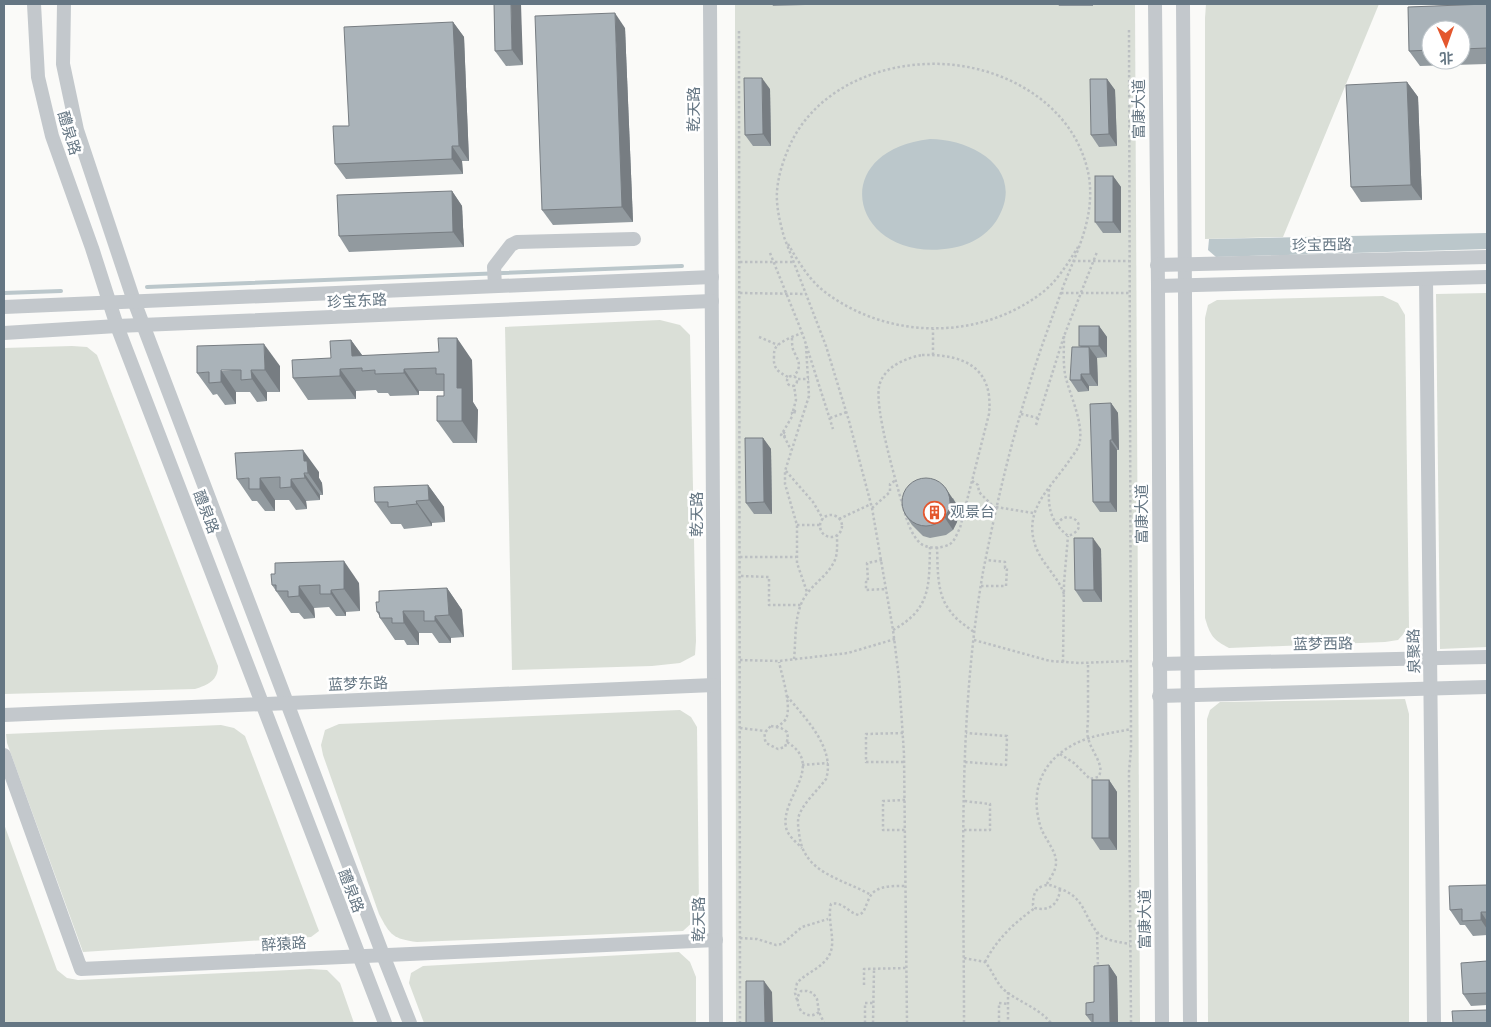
<svg xmlns="http://www.w3.org/2000/svg" width="1491" height="1027" font-family="'DM Sans','Noto Sans SC',sans-serif">
<rect width="100%" height="100%" fill="#fafaf8"/>
<g fill="#dadfd7">
<path d="M735 4H1135L1140 1023H736Z"/>
<path d="M1206 4H1379L1283 237 1205 239V18Z"/>
<path d="M1487 293V647L1440 649 1436 294Z"/>
<path d="M1383 296 1398 303 1405 315 1409 628 1398 640 1385 642 1229 648C1213 640 1210 635 1205 618V318L1208 305 1217 300Z"/>
<path d="M660 320 680 325 690 335 696 641 695 655 680 663 652 666 512 670 505 327Z"/>
<path d="M72 346 87 347 97 355 218 666C218 680 208 685 195 689L4 694V348Z"/>
<path d="M1405 699 1409 714V1023H1208L1207 719 1210 710 1220 702Z"/>
<path d="M680 710 691 717 697 727 699 909 695 920 683 931 417 942C393 939 390 935 379 914L323 755 321 745 325 730 339 724Z"/>
<path d="M221 725 234 728 245 736 319 931 311 937 83 952 7 743 6 734Z"/>
<path d="M4 824 57 970 67 978 78 980 310 969 327 970 340 983 354 1023H4Z"/>
<path d="M679 952 690 962 696 977V1023H424L409 983 411 973 423 966Z"/>
</g>
<g fill="#bbc7cb">
<path d="M930 139C972 139 1026 169 998 218 989 234 971 245 952 248 853 265 822 152 930 139Z"/>
<path d="M1487 233V249L1216 257 1208 250 1209 239Z"/>
</g>
<g fill="none" stroke-linecap="round" stroke-linejoin="round">
<g stroke="#bbc7cb" stroke-width="4">
<path d="M147 287 682 266"/>
<path d="M4 293 61 291"/>
</g>
<g stroke="#bbbfc2" stroke-width="2.5" stroke-dasharray="2.5 2.5" stroke-linecap="butt">
<path d="M1129 30 1131 749 1129 772 1131 1023"/>
<path d="M739 31 740 1023"/>
<path d="M788 244C798 261 809 280 825 292 888 340 980 341 1043 292 1058 280 1068 263 1078 247"/>
<path d="M770 253 803 335 833 429"/>
<path d="M1073 261H1129"/>
<path d="M740 262H794"/>
<path d="M740 293 806 294"/>
<path d="M1061 293H1129"/>
<path d="M759 337 778 345"/>
<path d="M792 338C792 343 792 348 794 352 799 361 802 367 794 376"/>
<path d="M806 346 809 396 785 471V484L797 525V563L807 592"/>
<path d="M922 355C963 354 994 367 989 414L960 528C957 533 955 541 950 544 942 549 925 549 919 542 912 535 908 523 905 514 898 488 872 404 880 383 886 366 906 358 922 355Z"/>
<path d="M933 355V329"/>
<circle cx="792" cy="381" r="5"/>
<path d="M788 377C778 372 773 368 774 357 774 352 774 349 777 346 783 340 794 336 802 333"/>
<path d="M798 379H809"/>
<path d="M793 411 796 400 794 385"/>
<path d="M795 411 794 414H792V411Z"/>
<path d="M1021 414 1038 418"/>
<path d="M830 418 847 412"/>
<path d="M1036 425 1064 336 1097 252"/>
<path d="M783 432 793 415"/>
<path d="M783 432 786 434 784 437 781 435Z"/>
<path d="M784 436 791 450"/>
<path d="M786 471 813 502 823 519"/>
<path d="M972 481 978 485 979 492 996 509"/>
<path d="M1049 489C1048 509 1051 522 1068 536 1094 527 1066 506 1057 525"/>
<path d="M996 507 1033 513"/>
<path d="M872 508 890 492V484L896 480"/>
<circle cx="831" cy="526" r="11"/>
<path d="M839 519 871 504"/>
<path d="M797 525H820"/>
<path d="M937 547C938 568 936 595 951 612 957 621 967 626 975 633"/>
<path d="M740 557H796"/>
<path d="M882 560 867 563 868 582H866V590L887 589"/>
<path d="M741 576 769 577V605H801"/>
<path d="M981 586H1006L1007 568H1005V562L986 560"/>
<path d="M1064 594C1057 574 1039 562 1034 541 1025 508 1052 486 1069 461 1072 456 1077 451 1079 445 1085 424 1069 394 1065 374 1063 362 1064 348 1064 336"/>
<path d="M893 630C931 609 929 586 930 547"/>
<path d="M974 640 1050 661 1080 663 1130 661"/>
<path d="M794 659C796 641 794 619 802 602 809 586 826 578 834 562 838 555 837 544 837 535"/>
<path d="M740 660 779 661 848 653 895 639"/>
<path d="M1063 662 1064 583 1068 536"/>
<path d="M787 696C804 717 836 748 826 779 818 790 806 800 800 813 797 819 798 826 799 832 802 874 842 878 871 895"/>
<path d="M771 726 781 728 787 732 788 738 785 747 778 749 766 743C763 735 765 731 771 726Z"/>
<path d="M776 727C780 725 783 723 786 719 792 706 782 676 779 662"/>
<path d="M740 728 765 731"/>
<path d="M903 733 866 734V762H904"/>
<path d="M787 742C826 766 780 798 786 827 787 835 796 842 802 848"/>
<path d="M1060 754 1074 763 1090 779 1098 777C1106 767 1092 752 1089 741 1086 734 1088 725 1088 718 1088 700 1088 681 1088 663"/>
<path d="M965 762 1006 765 1007 736 966 733"/>
<path d="M802 765 828 763"/>
<path d="M905 800 883 801V830H905"/>
<path d="M964 830H990V804L964 801"/>
<path d="M1047 884C1050 878 1056 871 1056 863 1057 852 1045 839 1041 828 1027 785 1047 752 1089 738 1102 734 1117 732 1131 729"/>
<path d="M1060 889C1059 903 1050 912 1035 908L1033 905C1033 897 1034 889 1043 886 1050 883 1054 887 1061 889 1086 899 1083 916 1098 933 1105 941 1120 942 1130 944"/>
<path d="M1097 932 1098 968"/>
<path d="M740 938 757 939 776 945 782 944 802 927 828 919"/>
<path d="M964 958 985 962C992 970 996 982 1003 989 1018 1002 1038 1007 1051 1023"/>
<path d="M985 962C997 939 1014 923 1035 908"/>
<path d="M864 985V969L907 968"/>
<path d="M1008 992V1023"/>
<path d="M797 1000 795 993 797 983C805 974 817 970 825 961 840 946 826 924 831 904 843 901 848 913 859 915 865 912 865 907 868 901 873 885 891 886 906 886"/>
<path d="M819 1012C812 1017 807 1016 801 1011 797 1004 796 997 801 991H807L813 993 817 999 819 1012 824 1023"/>
<path d="M865 1023V1003H873"/>
<path d="M873 1023 874 970"/>
<path d="M907 1023 904 754 899 678 893 630 872 508 849 421 826 346 784 237C780 222 776 207 777 191 778 178 782 164 787 152 809 95 869 66 927 64 998 61 1076 102 1089 177 1095 218 1077 251 1063 287 1051 321 1038 355 1028 389 1009 449 995 511 983 572 957 721 964 873 964 1023"/>
<path d="M999 1023V1003L1008 1004"/>
</g>
<g stroke="#c3c8cc" stroke-width="14">
<path d="M34 4 38 77 52 136 92 248 117 326 385 1023"/>
<path d="M64 4 63 64 77 130 134 301 383 955 410 1023"/>
<path d="M710 4 716 1023"/>
<path d="M1155 4 1158 286 1162 1023"/>
<path d="M1183 4 1190 1023"/>
<path d="M1157 265 1487 257"/>
<path d="M1426 279 1434 1023"/>
<path d="M495 286 494 267 511 245 517 242 634 239"/>
<path d="M1158 286 1487 277"/>
<path d="M4 307 712 277"/>
<path d="M4 333 117 326 712 301"/>
<path d="M1159 664 1487 657"/>
<path d="M1159 696 1487 687"/>
<path d="M4 715 714 685"/>
<path d="M4 755 81 969 716 940"/>
</g>
</g>
<g fill="#929a9f" fill-rule="evenodd">
<path d="M494 4 523 65 506 66 495 51Z"/>
<path d="M772 4H805V5L773 6Z"/>
<path d="M1058 4H1093V6H1059Z"/>
<path d="M1487 4V64L1420 66 1409 51 1408 7ZM1431 30H1461V60H1431Z"/>
<path d="M453 22 464 37 469 161H462L463 174 346 179 335 164 349 126Z"/>
<path d="M625 28 633 222 553 225 542 210Z"/>
<path d="M1107 79 1115 90 1117 146 1099 147 1091 135Z"/>
<path d="M1407 82 1418 97 1422 200 1361 202 1351 187Z"/>
<path d="M770 89 771 146H753L745 135Z"/>
<path d="M1113 176 1121 187V233H1103L1095 222Z"/>
<path d="M452 191 462 206 464 247 349 252 339 236Z"/>
<path d="M1099 326 1107 337V357L1097 358 1098 386H1089V391L1078 392 1070 380 1080 347Z"/>
<path d="M351 340 362 355 472 360 473 402 478 410 477 443H453L437 421 444 396V391H419V395L390 396 388 393H378L376 390 356 391V399L308 400 293 378 331 358Z"/>
<path d="M280 366V392H267V401L257 402 250 392H236V404L225 405 217 394 213 395 197 373Z"/>
<path d="M1111 403 1118 413 1119 450H1117V512H1100L1093 502Z"/>
<path d="M763 438 771 449 772 514H754L746 503Z"/>
<path d="M319 472V478L322 483 323 495H320V500L306 501 307 509 296 510 289 500H275V511H265L257 501H252L237 479Z"/>
<path d="M428 485 444 507 445 522 432 523V526L404 529 401 524H391L375 502Z"/>
<path d="M953 498 957 505 958 514 957 522 953 530 946 535 930 538 923 536 912 525 904 513Z"/>
<path d="M1101 549 1102 602H1083L1075 590Z"/>
<path d="M359 583 360 611 346 612V616H336L329 607 314 608 315 618 304 619 299 613H291L272 585Z"/>
<path d="M447 588 462 610 464 637 451 638V643H439L432 633H419V645H407L404 640H395L380 618V617L377 612 379 602Z"/>
<path d="M1109 780 1117 792V850H1100L1092 838Z"/>
<path d="M1487 885V935L1473 936 1465 925H1460L1450 910Z"/>
<path d="M1487 961V1005L1471 1006 1463 994Z"/>
<path d="M1109 965 1117 977 1118 1023H1092L1086 1015 1094 1002Z"/>
</g>
<g fill="#777d82">
<path d="M511 4H521L523 65 512 50Z"/>
<path d="M615 13 625 28 633 222 622 207Z"/>
<path d="M453 22 464 37 469 161 459 146Z"/>
<path d="M762 78 770 89 771 146 763 134Z"/>
<path d="M1107 79 1115 90 1117 146 1109 134Z"/>
<path d="M1407 82 1418 97 1422 200 1411 185Z"/>
<path d="M452 146 462 161 463 174 452 159Z"/>
<path d="M1113 176 1121 187V233L1113 222Z"/>
<path d="M452 191 462 206 464 247 453 232Z"/>
<path d="M1099 326 1107 337V357L1099 346Z"/>
<path d="M457 338 472 360 473 402 478 410 477 443 462 421 457 388Z"/>
<path d="M351 340 367 362 352 356Z"/>
<path d="M264 344 280 366V392L265 370Z"/>
<path d="M1089 347 1097 358 1098 386 1090 374Z"/>
<path d="M340 369 356 391V399L340 376Z"/>
<path d="M404 369 419 391V395L404 373Z"/>
<path d="M221 370 236 392V404L221 382Z"/>
<path d="M251 370 267 392V401L252 379Z"/>
<path d="M1081 374 1089 386V391L1081 380Z"/>
<path d="M1111 403 1118 413 1119 450 1112 440Z"/>
<path d="M763 438 771 449 772 514 764 502Z"/>
<path d="M1110 440 1117 450V512L1110 502Z"/>
<path d="M303 450 319 472V478L322 483 323 495 308 473 304 461Z"/>
<path d="M304 473 320 495V500L305 478Z"/>
<path d="M260 478 275 500V511L260 489Z"/>
<path d="M291 479 306 501 307 509 291 487Z"/>
<path d="M428 485 444 507 445 522 429 500Z"/>
<path d="M945 487 957 505 958 514 957 522 953 530 945 518Z"/>
<path d="M416 501 432 523V526L417 504Z"/>
<path d="M1093 538 1101 549 1102 602 1094 590Z"/>
<path d="M344 561 359 583 360 611 344 589Z"/>
<path d="M299 586 314 608 315 618 299 596Z"/>
<path d="M447 588 462 610 464 637 449 615Z"/>
<path d="M331 590 346 612V616L331 594Z"/>
<path d="M403 611 419 633V645L404 623Z"/>
<path d="M435 616 451 638V643L435 621Z"/>
<path d="M1109 780 1117 792V850L1109 838Z"/>
<path d="M1481 912 1487 921V929L1481 920Z"/>
<path d="M1109 965 1117 977 1118 1023H1110Z"/>
<path d="M764 981 772 992 773 1023H765Z"/>
</g>
<g fill="#aab3b9" stroke="#777d82">
<path d="M494 4H511L512 50 495 51Z"/>
<path d="M1487 4V48L1461 49V30H1431V50L1409 51 1408 7Z"/>
<path d="M615 13 622 207 542 210 535 16Z"/>
<path d="M453 22 459 146H452V159L335 164 333 126H349L344 27Z"/>
<path d="M744 78H762L763 134 745 135Z"/>
<path d="M1090 79H1107L1109 134 1091 135Z"/>
<path d="M1407 82 1411 185 1351 187 1346 85Z"/>
<rect x="1095" y="176" width="18" height="46"/>
<path d="M452 191 453 232 339 236 337 195Z"/>
<rect x="1079" y="326" width="20" height="20"/>
<path d="M438 338H457V388H462V421H437V396H444V374H436V368L404 369V373L375 374V370L362 371V368L340 369V376L293 378 292 360 331 358 330 341 351 340 352 356 439 352Z"/>
<path d="M264 344 265 370H251L252 379 241 380V370H221V382L209 383V372L197 373V346Z"/>
<path d="M1072 347H1089L1090 374H1081V380H1070Z"/>
<path d="M1111 403 1112 440H1110V502H1093L1090 404Z"/>
<path d="M745 438H763L764 502 746 503Z"/>
<path d="M303 450 304 461H307L308 473H304L305 478 291 479V487L280 488V477L260 478V489H249V478L237 479 235 453Z"/>
<circle cx="926" cy="502" r="24"/>
<path d="M428 485 429 500 416 501 417 504 388 507V502H375L374 487Z"/>
<path d="M1074 538H1093L1094 590H1075Z"/>
<path d="M344 561V589L331 590V594H320V585L299 586V596L288 597V591H276V585H272L271 574H275V563Z"/>
<path d="M447 588 449 615 435 616V621H424V611H403L404 623H392V618H380L379 612H377L376 602H379V591Z"/>
<rect x="1092" y="780" width="17" height="58"/>
<path d="M1487 885V912H1481V920L1462 921V909L1450 910 1449 886Z"/>
<path d="M1487 961V993L1463 994 1461 963Z"/>
<path d="M1109 965 1110 1023H1093V1014L1086 1015V1003L1094 1002V966Z"/>
<path d="M746 981H764L765 1023H746Z"/>
<path d="M1487 1010V1023H1453L1452 1011Z"/>
</g>
<defs>
<symbol id="building-ring" viewBox="-11 -11 22 22"><circle r="9.5" fill="#fff" stroke="#e4572e" stroke-width="1.5"/><path d="M-4-6H4V6H1V3H-1V6H-4ZM-2.5-4.3h1.7v1.8h-1.7ZM.8-4.3h1.7v1.8H.8ZM-2.5-1h1.7V.8h-1.7ZM.8-1h1.7V.8H.8Z" fill="#e4572e"/></symbol>
</defs>
<g fill-rule="evenodd">
<use href="#building-ring" x="922" y="500" width="25" height="25"/>
</g>
<g text-anchor="middle" stroke-width="5" stroke-linejoin="round" paint-order="stroke">
<g font-size="15" fill="#657683" stroke="#fff">
<text transform="translate(694 109) rotate(-90)" y="5">乾天路</text>
<text transform="translate(1139 109) rotate(-90)" y="5">富康大道</text>
<text transform="translate(69 133) rotate(73)" y="5">醴泉路</text>
<text transform="translate(1322 245) rotate(-1)" y="5">珍宝西路</text>
<text transform="translate(357 301) rotate(-3)" y="5">珍宝东路</text>
<text transform="translate(206 512) rotate(69)" y="5">醴泉路</text>
<text transform="translate(697 514) rotate(-90)" y="5">乾天路</text>
<text transform="translate(1142 514) rotate(-90)" y="5">富康大道</text>
<text transform="translate(1323 644) rotate(-1)" y="5">蓝梦西路</text>
<text transform="translate(1414 651) rotate(-91)" y="5">泉聚路</text>
<text transform="translate(358 684) rotate(-2)" y="5">蓝梦东路</text>
<text transform="translate(351 891) rotate(69)" y="5">醴泉路</text>
<text transform="translate(699 919) rotate(-90)" y="5">乾天路</text>
<text transform="translate(1145 919) rotate(-90)" y="5">富康大道</text>
<text transform="translate(284 944) rotate(-3)" y="5">醉猿路</text>
</g>
<g font-size="15" fill="#657683" stroke="#fff" text-anchor="start">
<text x="950" y="517">观景台</text>
</g>
</g>
<rect width="1491" height="1027" fill="none" stroke="#657683" stroke-width="10"/>
<g transform="translate(1446 45) rotate(178)"><circle r="24" fill="#ffffff" stroke="#c1c8cd"/>
<path d="M0-4L9 19L0 12L-9 19Z" fill="#e4572e"/>
<text y="-8" font-size="14" font-weight="bold" text-anchor="middle" fill="#657683">北</text>
</g>
</svg>
